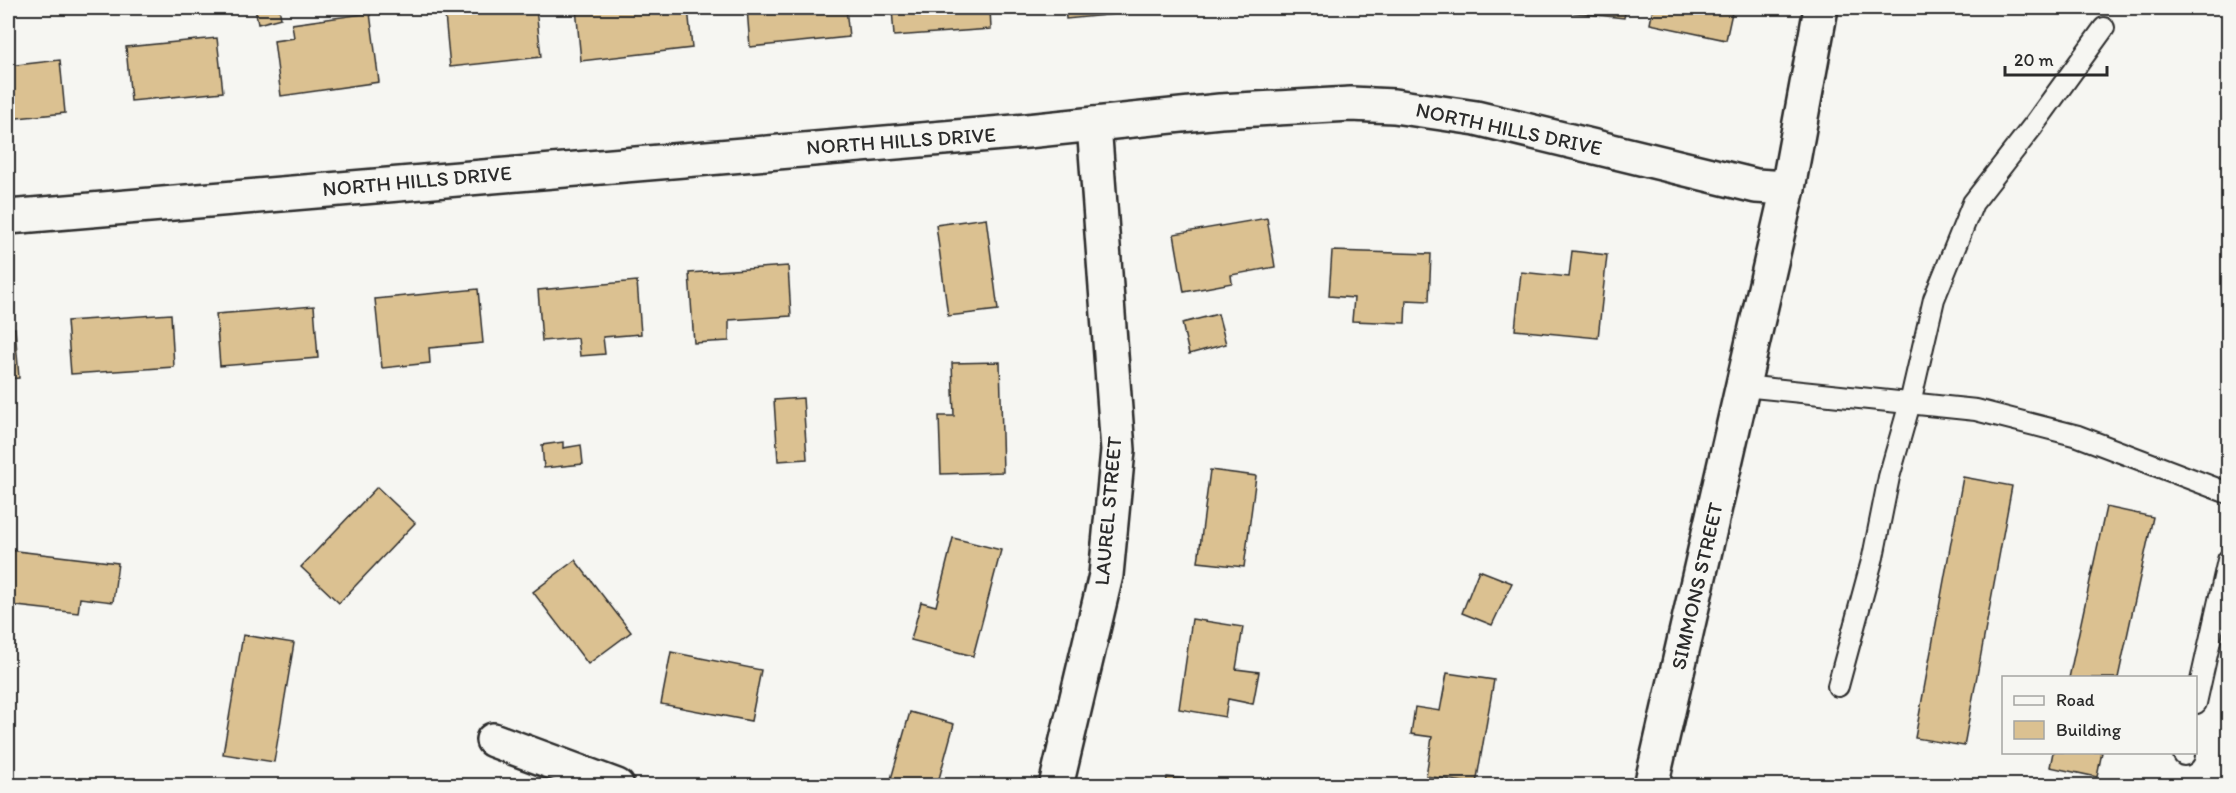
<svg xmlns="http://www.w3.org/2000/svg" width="2236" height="793" font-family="Itim,sans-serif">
<rect width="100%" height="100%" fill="#f6f6f2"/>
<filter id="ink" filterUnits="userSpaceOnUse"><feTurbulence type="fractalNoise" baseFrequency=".0167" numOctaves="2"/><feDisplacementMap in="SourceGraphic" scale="12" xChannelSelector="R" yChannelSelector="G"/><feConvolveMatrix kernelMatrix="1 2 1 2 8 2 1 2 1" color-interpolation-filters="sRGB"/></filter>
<g filter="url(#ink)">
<g fill="#dbc191" stroke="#2b2b2b" stroke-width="1.5">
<path d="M255 8H279L281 18 258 24Z"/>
<path d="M510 8H536L541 57 450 67 445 15Z"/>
<path d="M576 8H688L692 48 581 61Z"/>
<path d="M747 8H846L849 37 750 47Z"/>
<path d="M892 8H990L991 29 894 36Z"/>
<path d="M1065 8H1169V9L1066 19Z"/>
<path d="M1559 8H1626L1624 18 1559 11Z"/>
<path d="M1653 8H1733L1726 40 1650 24Z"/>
<path d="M370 13 379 82 281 96 274 41 294 38 292 24Z"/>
<path d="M217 38 223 92 131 101 126 47Z"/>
<path d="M60 60 65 113 8 119V66Z"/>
<path d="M986 218 998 310 948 316 936 225Z"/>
<path d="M1267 218 1275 267 1231 275 1232 283 1184 292 1174 234Z"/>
<path d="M1332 251 1431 254 1429 301 1406 300 1405 323 1352 321 1354 298 1329 296Z"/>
<path d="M1572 251 1607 255 1598 338 1515 330 1521 272 1569 277Z"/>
<path d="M788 266 791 316 729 320V341L694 343 689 273Z"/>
<path d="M637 281 641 334 603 337 605 354 580 356 578 338 542 341 538 290Z"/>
<path d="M478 289 483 343 429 348 430 363 382 368 375 299Z"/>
<path d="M314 306 318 358 220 366 216 314Z"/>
<path d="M171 314 174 367 71 374 67 321Z"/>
<path d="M1218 314 1226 344 1189 354 1182 323Z"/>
<path d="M8 328H15L19 378 8 379Z"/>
<path d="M1000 362 1003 472 941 474 939 416H954L952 363Z"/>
<path d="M803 398 807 459 778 461 774 400Z"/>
<path d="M563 442V448L581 445 583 464 544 468 542 445Z"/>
<path d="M1210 470 1256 476 1244 567 1198 562Z"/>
<path d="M1963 477 2012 486 1964 746 1915 738Z"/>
<path d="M377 487 415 523 339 603 301 567Z"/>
<path d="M2106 507 2153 517 2118 678H2069Z"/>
<path d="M953 538 1001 550 973 656 911 640 921 602 936 606Z"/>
<path d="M8 550 118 563 113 602 80 598 78 613 8 605Z"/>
<path d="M575 560 631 632 588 664 533 592Z"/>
<path d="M1479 570 1512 583 1492 625 1462 613Z"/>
<path d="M1192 619 1243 627 1236 669 1259 672 1253 704 1228 699 1225 717 1179 709Z"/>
<path d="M243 635 294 643 274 762 223 754Z"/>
<path d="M671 652 761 670 751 721 661 704Z"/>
<path d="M1447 673 1494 680 1476 784 1426 776 1432 737 1411 734 1415 707 1440 711Z"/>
<path d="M910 712 954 724 937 786H889Z"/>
<path d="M2053 752H2102L2097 777 2050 767Z"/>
<path d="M1167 777 1234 785V786H1166Z"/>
</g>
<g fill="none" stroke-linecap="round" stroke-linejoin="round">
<defs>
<g id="lane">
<path d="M1743 386 1976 410 2078 436 2228 493"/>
<path d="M1838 686 1873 557 1889 477 1910 403 1934 299 1973 203 2033 126 2104 28"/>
<path d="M2196 703 2228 560"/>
<path d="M2184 755V752"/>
</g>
<g id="street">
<path d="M8 217 1027 131 1220 111 1351 104 1394 106 1476 118 1756 186 1788 188"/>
<path d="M493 740 617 786"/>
<path d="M1056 786 1106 575 1118 450 1094 124"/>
</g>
<path id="secondary" d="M1651 786 1788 188 1821 8"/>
</defs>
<use href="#lane" stroke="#2b2b2b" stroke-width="24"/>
<use href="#street" stroke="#2b2b2b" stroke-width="38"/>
<use href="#secondary" stroke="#2b2b2b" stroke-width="38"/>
<use href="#lane" stroke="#f6f6f2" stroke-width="20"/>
<use href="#street" stroke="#f6f6f2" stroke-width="33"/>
<use href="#secondary" stroke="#f6f6f2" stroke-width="33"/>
</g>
</g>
<g text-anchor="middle" stroke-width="4.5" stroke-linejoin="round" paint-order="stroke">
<g font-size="21" fill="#2b2b2b" stroke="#f6f6f2">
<text transform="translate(1509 129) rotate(12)" y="7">NORTH HILLS DRIVE</text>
<text transform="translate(901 141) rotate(-4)" y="7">NORTH HILLS DRIVE</text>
<text transform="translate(417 181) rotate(-5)" y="7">NORTH HILLS DRIVE</text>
<text transform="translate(1108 511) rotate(-85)" y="7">LAUREL STREET</text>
<text transform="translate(1697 586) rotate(-77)" y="7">SIMMONS STREET</text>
</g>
</g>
<rect width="2236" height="793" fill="none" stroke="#f6f6f2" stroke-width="30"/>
<rect x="15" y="15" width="2206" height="763" fill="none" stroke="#2b2b2b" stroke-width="2" filter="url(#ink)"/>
<rect x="2002" y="676" width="195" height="78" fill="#f6f6f2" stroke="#a5a5a2" stroke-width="1.5"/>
<rect x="2014" y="696" width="30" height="9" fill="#f6f6f2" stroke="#a5a5a2" stroke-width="1.5"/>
<text x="2056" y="706" font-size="18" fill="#2b2b2b">Road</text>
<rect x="2014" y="721" width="30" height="18" fill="#dbc191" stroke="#a5a5a2" stroke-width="1.5"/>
<text x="2056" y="736" font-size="18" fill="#2b2b2b">Building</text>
<path d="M2005 66v9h102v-9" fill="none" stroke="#2b2b2b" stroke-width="3"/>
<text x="2014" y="66" font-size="18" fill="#2b2b2b" stroke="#f6f6f2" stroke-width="4.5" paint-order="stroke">20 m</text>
</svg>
